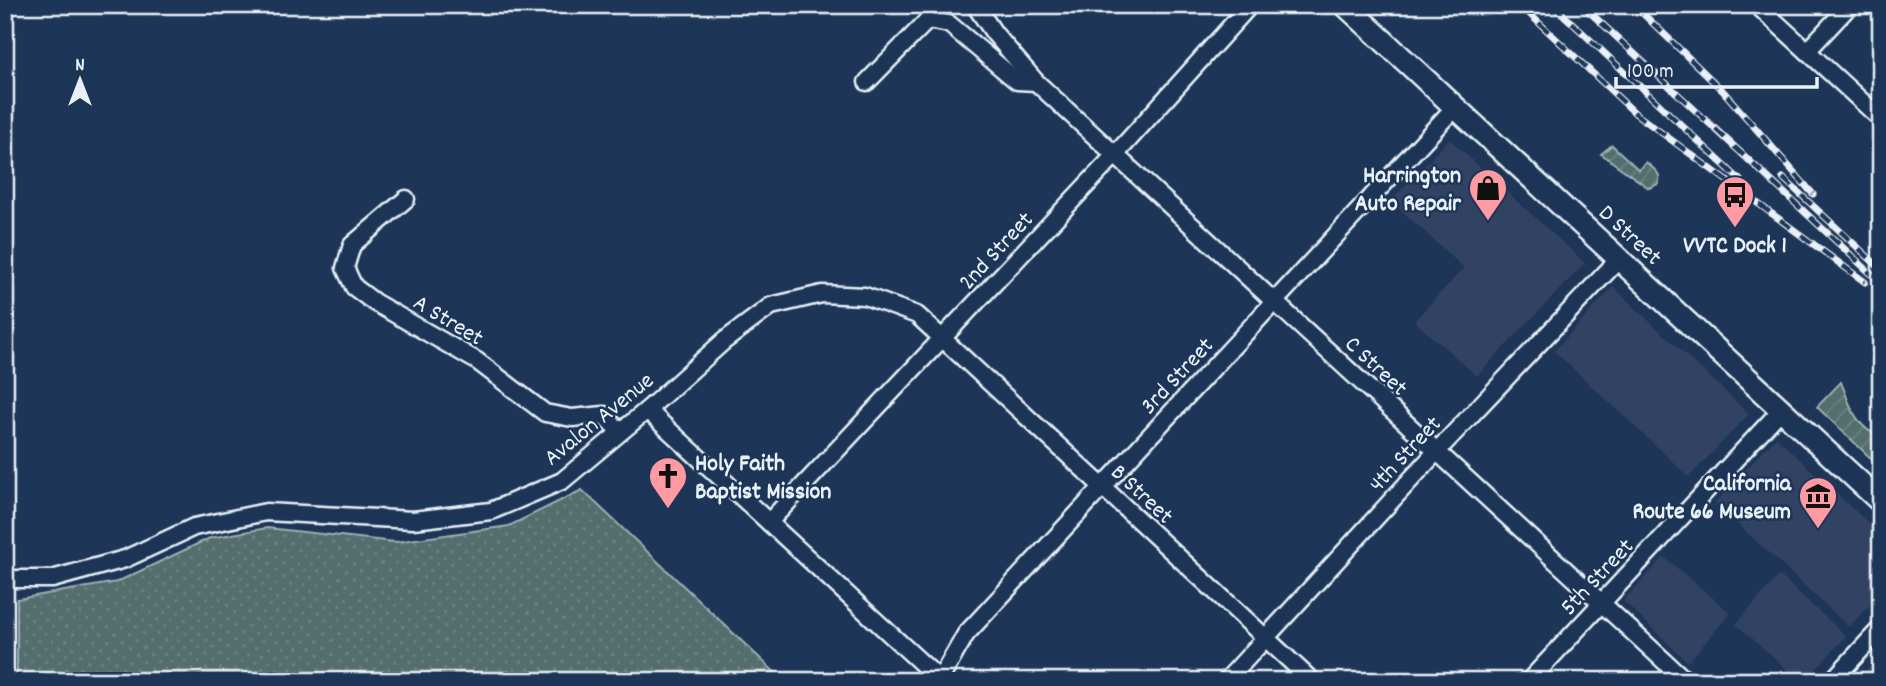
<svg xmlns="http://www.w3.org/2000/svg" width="1886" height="686" font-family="Dekko,sans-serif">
<defs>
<pattern id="grass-dots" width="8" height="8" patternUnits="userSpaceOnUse" patternTransform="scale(1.75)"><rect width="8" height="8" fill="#526e6c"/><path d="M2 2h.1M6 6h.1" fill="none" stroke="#6b8382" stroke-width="1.8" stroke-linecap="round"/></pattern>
<pattern id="garden-furrows" width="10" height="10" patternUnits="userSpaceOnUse" patternTransform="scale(1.75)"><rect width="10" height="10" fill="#526e6c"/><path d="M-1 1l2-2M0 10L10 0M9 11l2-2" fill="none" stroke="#6b8382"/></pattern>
</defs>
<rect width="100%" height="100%" fill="#1d3557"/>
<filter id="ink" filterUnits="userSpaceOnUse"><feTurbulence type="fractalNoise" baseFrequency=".0143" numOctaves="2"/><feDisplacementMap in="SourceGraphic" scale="14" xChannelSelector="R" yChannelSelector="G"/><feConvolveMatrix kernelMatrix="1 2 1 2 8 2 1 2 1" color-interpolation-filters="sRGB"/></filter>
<g filter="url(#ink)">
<g fill="#334363">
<path d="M1449 139 1585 263 1477 376 1414 321 1464 268 1391 201Z"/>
<path d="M1613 287 1749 414 1689 477 1554 351Z"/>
<path d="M1776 437 1881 535V593L1849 627 1715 503Z"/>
<path d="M1664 557 1731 613 1688 662 1623 601Z"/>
<path d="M1779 575 1846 636 1805 681H1800L1736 624Z"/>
<path d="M1881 654V681H1856Z"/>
</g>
<path fill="url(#grass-dots)" stroke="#9db0b2" stroke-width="2" d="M582 490 784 681H17V599L117 582 210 538 267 528 395 542 509 526Z"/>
<g fill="url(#garden-furrows)" stroke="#9db0b2" stroke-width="2">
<path d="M1612 145 1639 170 1646 162C1653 169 1663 173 1658 184L1649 188 1601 154Z"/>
<path d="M1841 382C1849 403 1857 431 1881 436V468L1817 407Z"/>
</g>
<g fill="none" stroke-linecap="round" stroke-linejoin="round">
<defs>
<g id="minor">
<path d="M975 5 994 33 1036 82 1686 681"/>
<path d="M1757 5 1881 119"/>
<path d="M1807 51 1850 5"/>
<path d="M867 82 928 20 949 24 1017 81 1036 82"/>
<path d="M406 199 352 245 345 268 354 287 374 302 477 361 545 413 572 418 604 415 620 432"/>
<path d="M647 410 941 681"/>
<path d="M769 522 1115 155 1250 5"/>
<path d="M5 579H52L125 559 194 527 266 512 413 520 491 511 562 481 647 410 724 341 771 306 822 294 865 296 917 315 1312 681"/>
<path d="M939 681 966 634 1455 107"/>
<path d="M1226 681 1437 451 1619 259"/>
<path d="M1529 681 1781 410"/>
<path d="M1832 681 1881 628"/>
</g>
<path id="major" d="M1345 5 1881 502"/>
</defs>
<use href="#minor" stroke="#e8f1f8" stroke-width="21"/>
<use href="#major" stroke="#e8f1f8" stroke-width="26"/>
<use href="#minor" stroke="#1d3557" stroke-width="16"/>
<use href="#major" stroke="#1d3557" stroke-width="21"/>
<defs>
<g id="rail">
<path d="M1520 5 1636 114 1865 282"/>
<path d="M1553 5 1740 180"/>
<path d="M1582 5 1881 283"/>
<path d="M1634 5 1723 91 1813 194"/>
<path d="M1783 178 1881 269"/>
</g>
</defs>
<use href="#rail" stroke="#e8f1f8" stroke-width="7"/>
<use href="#rail" stroke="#1d3557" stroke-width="4.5" stroke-dasharray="13" stroke-linecap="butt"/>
</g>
</g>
<defs>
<symbol id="shop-pin" viewBox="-11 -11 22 30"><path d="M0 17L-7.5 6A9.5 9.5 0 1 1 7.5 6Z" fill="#ff9aa2" stroke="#1d3557"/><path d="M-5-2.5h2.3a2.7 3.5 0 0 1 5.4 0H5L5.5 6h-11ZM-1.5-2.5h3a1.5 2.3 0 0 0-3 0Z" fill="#111"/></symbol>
<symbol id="bus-pin" viewBox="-11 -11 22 30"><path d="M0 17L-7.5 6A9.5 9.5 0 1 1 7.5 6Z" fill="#ff9aa2" stroke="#1d3557"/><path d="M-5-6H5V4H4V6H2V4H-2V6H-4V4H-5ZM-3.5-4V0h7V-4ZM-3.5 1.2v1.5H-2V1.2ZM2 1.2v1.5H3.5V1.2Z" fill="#111"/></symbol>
<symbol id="church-pin" viewBox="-11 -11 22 30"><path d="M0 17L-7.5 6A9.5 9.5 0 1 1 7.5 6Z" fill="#ff9aa2" stroke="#1d3557"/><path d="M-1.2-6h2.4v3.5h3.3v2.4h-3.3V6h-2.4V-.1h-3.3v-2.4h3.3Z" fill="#111"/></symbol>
<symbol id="museum-pin" viewBox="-11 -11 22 30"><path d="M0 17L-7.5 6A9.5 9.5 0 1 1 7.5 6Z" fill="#ff9aa2" stroke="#1d3557"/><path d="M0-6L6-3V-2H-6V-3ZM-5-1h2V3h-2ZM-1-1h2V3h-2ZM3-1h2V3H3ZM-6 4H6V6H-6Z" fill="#111"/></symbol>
</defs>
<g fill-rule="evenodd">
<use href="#shop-pin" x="1466" y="166" width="44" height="60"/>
<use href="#bus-pin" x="1713" y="173" width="44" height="60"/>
<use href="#church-pin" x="646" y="454" width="44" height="60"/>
<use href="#museum-pin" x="1796" y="474" width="44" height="60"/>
</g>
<g text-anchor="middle" stroke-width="5" stroke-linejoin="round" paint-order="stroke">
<g font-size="24" font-weight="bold" fill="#e8f1f8" stroke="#1d3557" text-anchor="end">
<text x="1461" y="182">Harrington<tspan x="1461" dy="28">Auto Repair</tspan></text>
<text x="1735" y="252" text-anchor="middle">VVTC Dock 1</text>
<text x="695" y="470" text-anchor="start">Holy Faith<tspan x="695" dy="28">Baptist Mission</tspan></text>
<text x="1791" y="490">California<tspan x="1791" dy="28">Route 66 Museum</tspan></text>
</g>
<g font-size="24" fill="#e8f1f8" stroke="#1d3557">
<text transform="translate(1631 234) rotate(43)" y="8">D Street</text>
<text transform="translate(995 250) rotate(-47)" y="8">2nd Street</text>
<text transform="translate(449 319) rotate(31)" y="8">A Street</text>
<text transform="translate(1377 365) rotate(43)" y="8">C Street</text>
<text transform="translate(1176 375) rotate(-47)" y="8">3rd Street</text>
<text transform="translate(598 418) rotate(-39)" y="8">Avalon Avenue</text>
<text transform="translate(1404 453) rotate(-47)" y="8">4th Street</text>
<text transform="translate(1143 493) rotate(43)" y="8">B Street</text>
<text transform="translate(1596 576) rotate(-47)" y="8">5th Street</text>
</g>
</g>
<rect width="1886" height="686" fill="none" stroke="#1d3557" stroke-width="28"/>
<rect x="14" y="14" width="1858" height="658" fill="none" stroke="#e8f1f8" stroke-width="2.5" filter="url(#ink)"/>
<g transform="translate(80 80)" stroke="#1d3557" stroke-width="5" paint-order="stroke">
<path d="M0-5L12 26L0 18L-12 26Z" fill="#e8f1f8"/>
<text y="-10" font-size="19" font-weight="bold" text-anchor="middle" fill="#e8f1f8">N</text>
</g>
<path d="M1616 77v10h201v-10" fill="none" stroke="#e8f1f8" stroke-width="3.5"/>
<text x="1627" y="77" font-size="21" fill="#e8f1f8" stroke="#1d3557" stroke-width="5" paint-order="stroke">100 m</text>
</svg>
